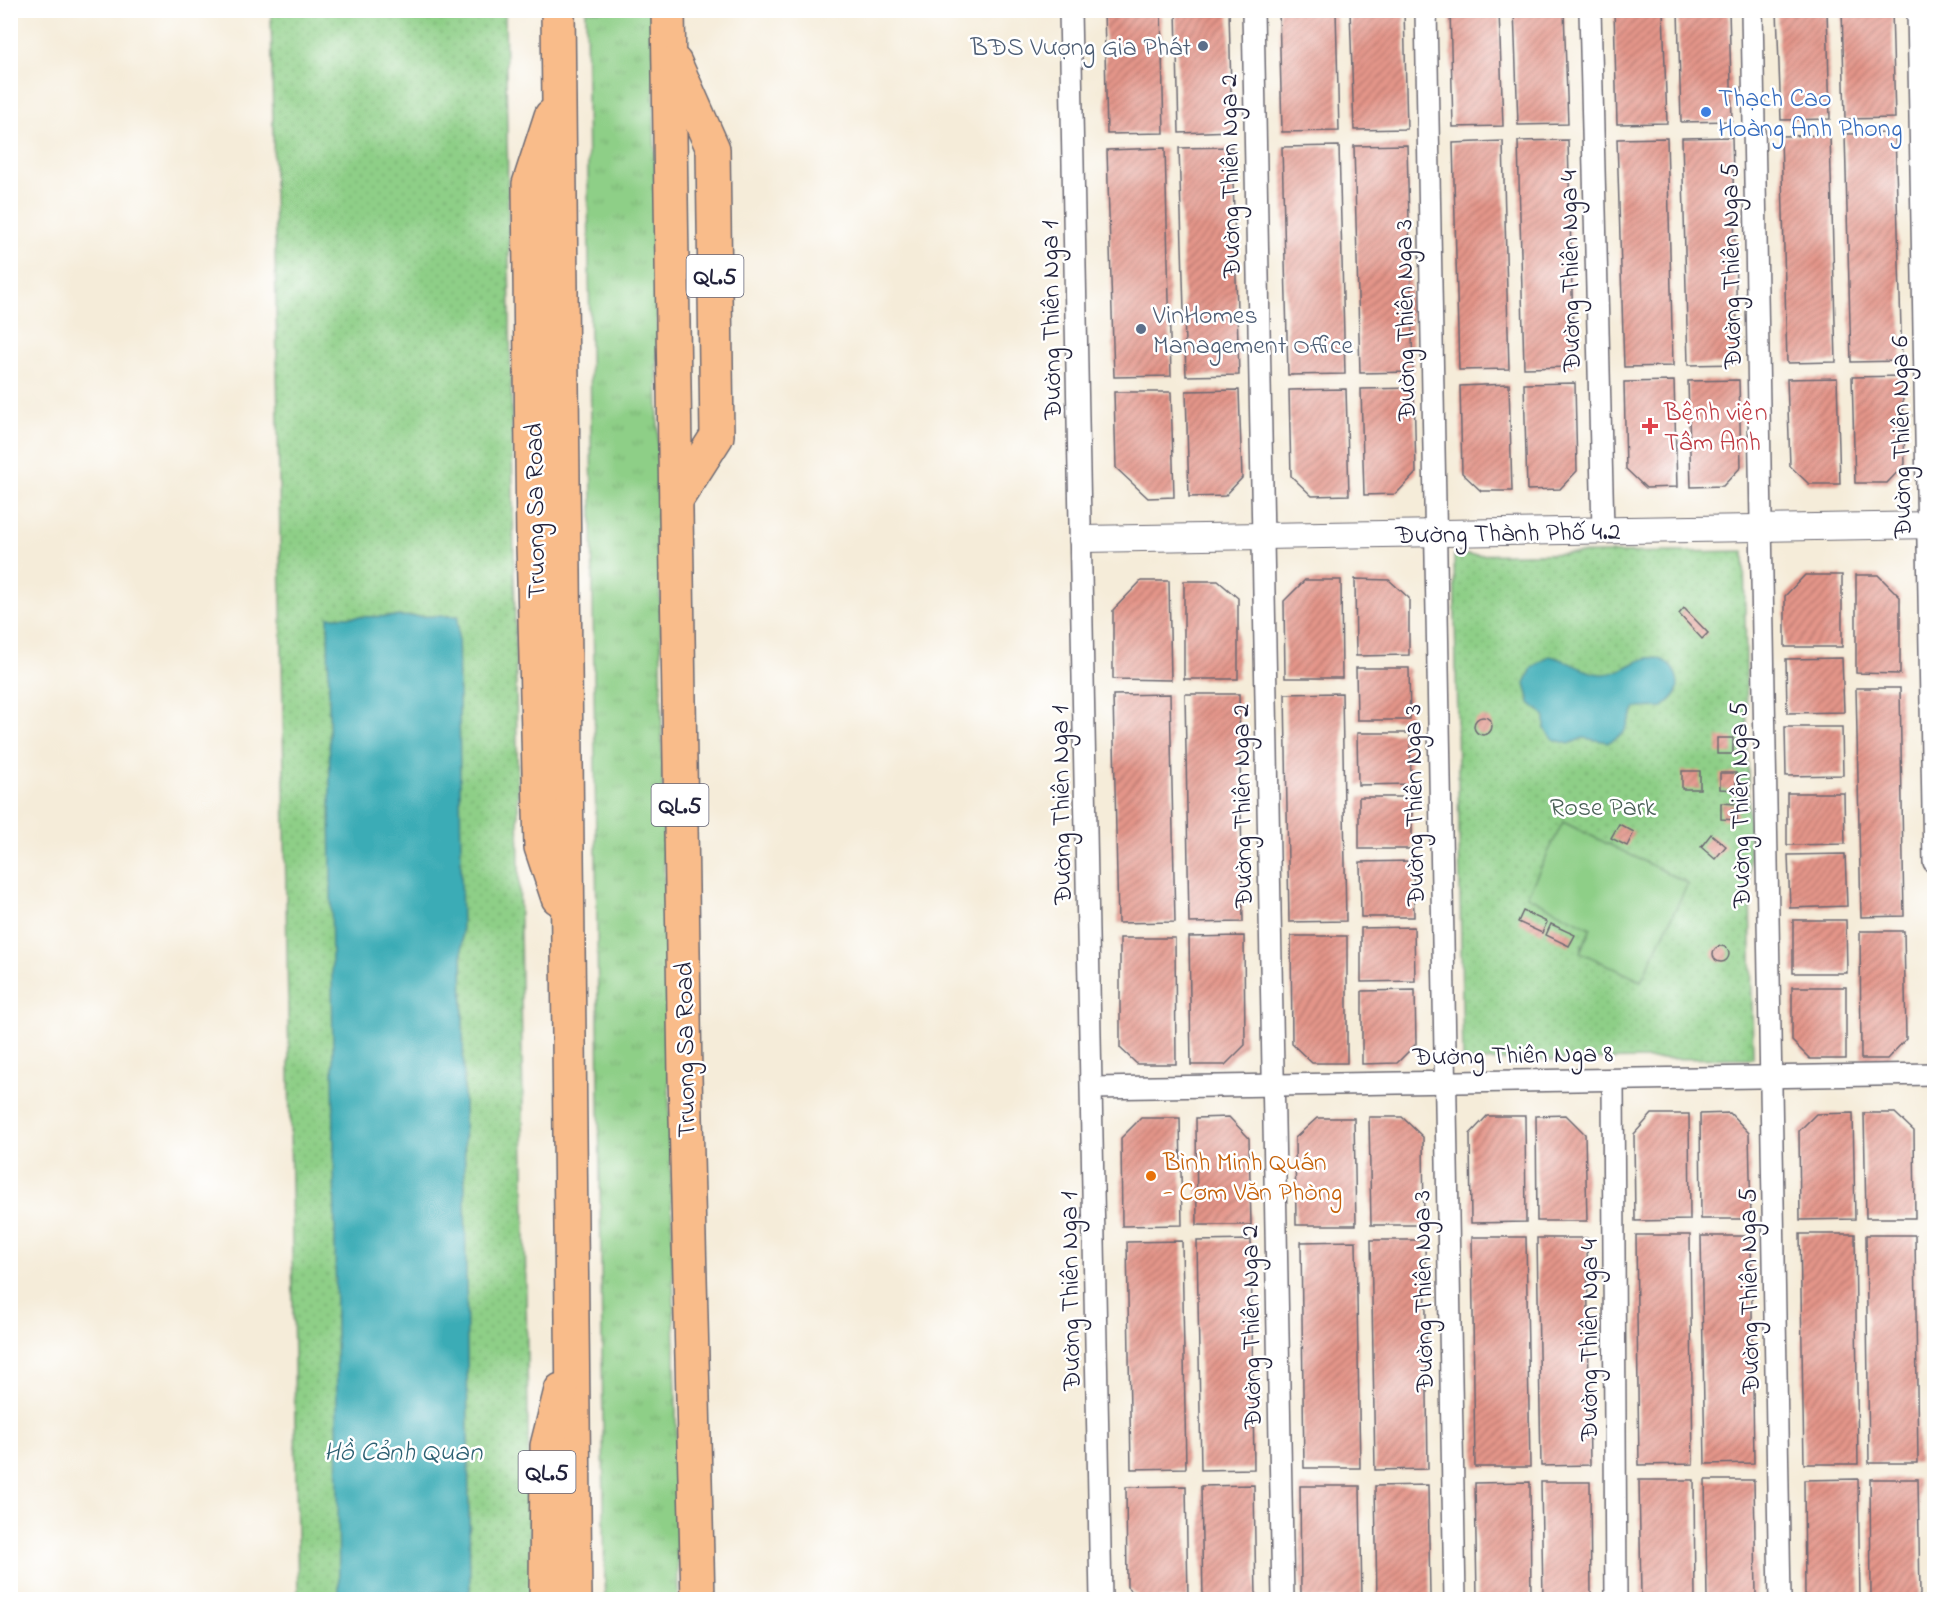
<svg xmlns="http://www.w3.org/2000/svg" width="1945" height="1610" font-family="'Indie Flower',sans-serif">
<defs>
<pattern id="grass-tufts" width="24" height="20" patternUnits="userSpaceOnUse" patternTransform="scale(1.5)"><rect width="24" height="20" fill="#8ecf87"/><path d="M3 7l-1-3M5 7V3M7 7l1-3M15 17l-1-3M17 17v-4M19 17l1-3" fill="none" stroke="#7ab175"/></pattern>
<pattern id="park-dots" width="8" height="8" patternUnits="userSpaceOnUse" patternTransform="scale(1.5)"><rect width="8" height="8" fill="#8ecf87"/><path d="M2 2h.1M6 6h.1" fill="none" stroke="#7ab175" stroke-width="1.8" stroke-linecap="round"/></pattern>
<pattern id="building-hatch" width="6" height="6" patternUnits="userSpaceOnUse" patternTransform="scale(1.5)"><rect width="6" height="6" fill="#e49589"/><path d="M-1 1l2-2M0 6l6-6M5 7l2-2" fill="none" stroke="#b87971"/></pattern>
</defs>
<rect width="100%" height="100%" fill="#fff"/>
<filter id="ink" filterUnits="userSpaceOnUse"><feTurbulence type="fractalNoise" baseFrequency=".0167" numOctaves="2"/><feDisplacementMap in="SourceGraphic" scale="12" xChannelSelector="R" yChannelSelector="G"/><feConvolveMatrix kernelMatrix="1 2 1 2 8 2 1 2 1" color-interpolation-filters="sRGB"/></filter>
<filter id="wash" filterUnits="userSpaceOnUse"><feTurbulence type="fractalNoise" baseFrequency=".008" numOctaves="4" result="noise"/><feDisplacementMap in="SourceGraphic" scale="24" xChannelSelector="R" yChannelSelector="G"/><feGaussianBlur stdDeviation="1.35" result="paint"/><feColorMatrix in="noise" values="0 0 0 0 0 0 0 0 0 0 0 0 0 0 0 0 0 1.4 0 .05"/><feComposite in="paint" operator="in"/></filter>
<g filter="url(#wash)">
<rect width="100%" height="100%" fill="#f5ecd9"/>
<path fill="url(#grass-tufts)" stroke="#587861" stroke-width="1.5" d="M653 10 663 826 676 1399 678 1599H605L586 11Z"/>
<g fill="url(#park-dots)" stroke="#587861" stroke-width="1.5">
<path d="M271 11H505L531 1599H298Z"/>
<path d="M1744 551 1753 1058 1463 1061 1454 555Z"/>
</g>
<path fill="#8ecf87" stroke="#587861" stroke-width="1.5" d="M1563 822 1688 883 1641 981 1580 952 1591 928 1527 896Z"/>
<g fill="#3bacb6" stroke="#2e6778" stroke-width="1.5">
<path d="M458 616 470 1592 339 1593 328 617Z"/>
<path d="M1549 656C1568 659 1582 673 1601 674 1620 675 1632 661 1648 658 1668 655 1683 676 1676 694 1673 699 1667 703 1663 707L1636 708 1623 734 1609 742 1583 738 1569 744 1553 739 1545 729V716L1530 703 1525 683 1532 668Z"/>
</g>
<g id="blocks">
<g fill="url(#building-hatch)">
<path d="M1104 10H1161L1164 133 1107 134Z"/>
<path d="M1176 10H1229L1232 131 1179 133Z"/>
<path d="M1279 10H1336L1339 131 1282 132Z"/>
<path d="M1350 10H1404L1407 129 1354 130Z"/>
<path d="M1450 10H1499L1503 126 1453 127Z"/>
<path d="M1514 10H1564L1568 124 1518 125Z"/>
<path d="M1614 10H1663L1667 123 1617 124Z"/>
<path d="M1678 10H1729L1732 121 1681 122Z"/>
<path d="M1777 10H1827L1830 119 1781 120Z"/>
<path d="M1842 10H1892L1895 118 1845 119Z"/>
<path d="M1895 133 1902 361 1851 362 1845 134Z"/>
<path d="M1830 135 1836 362 1787 363 1781 136Z"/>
<path d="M1732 137 1738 364 1688 365 1682 138Z"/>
<path d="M1667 138 1673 366 1624 367 1617 139Z"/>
<path d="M1568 140 1574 367 1524 368 1518 141Z"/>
<path d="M1503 141 1509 369 1459 370 1453 143Z"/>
<path d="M1407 145 1413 372 1360 373 1354 146Z"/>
<path d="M1339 146 1345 374 1288 375 1282 147Z"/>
<path d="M1232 147 1239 375 1186 376 1179 148Z"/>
<path d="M1165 148 1171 376 1114 377 1107 150Z"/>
<path d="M1902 376 1905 464 1887 483H1855L1852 377Z"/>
<path d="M1837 378 1840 484H1809L1790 466 1787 379Z"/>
<path d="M1739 380 1741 467 1723 486 1691 487 1688 381Z"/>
<path d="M1674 381 1677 487 1646 488 1626 469 1624 382Z"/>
<path d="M1575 383 1577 471 1560 489 1527 490 1524 384Z"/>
<path d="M1509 384 1512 491H1481L1462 473 1460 386Z"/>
<path d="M1414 388 1416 473 1396 494 1364 495 1361 389Z"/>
<path d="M1346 389 1349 495 1312 496 1291 476 1289 390Z"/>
<path d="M1239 390 1242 478 1225 496 1189 497 1186 391Z"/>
<path d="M1114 392H1171L1174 497 1148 498 1116 468Z"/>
<path d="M1805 575H1842V647H1785V596Z"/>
<path d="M1856 575H1878L1900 597V674L1856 673Z"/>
<path d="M1355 579 1389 580 1409 598V655L1356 656Z"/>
<path d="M1305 580H1341L1342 678H1285L1284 601Z"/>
<path d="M1141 581H1169L1171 680 1113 679V610Z"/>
<path d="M1184 581H1218L1238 598V679H1184Z"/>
<path d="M1684 608 1708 633 1702 639 1679 614Z"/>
<path d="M1842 658 1844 712 1787 713 1786 659Z"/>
<path d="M1356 668H1409L1410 720H1357Z"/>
<path d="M1856 688H1900L1904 916 1861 917Z"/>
<path d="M1342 693 1346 921 1289 922 1285 694Z"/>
<path d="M1170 694 1175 922 1118 923 1113 695Z"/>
<path d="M1185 694H1239L1243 922 1189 923Z"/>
<circle cx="1483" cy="726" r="9"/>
<path d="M1785 727H1842L1843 775 1786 776Z"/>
<path d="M1357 733H1410L1411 784 1358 785Z"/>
<rect x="1717" y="738" width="16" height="16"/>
<rect x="1682" y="771" width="18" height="18"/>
<path d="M1720 773H1736V790L1720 789Z"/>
<path d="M1787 793H1844L1845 844 1787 845Z"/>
<rect x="1359" y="797" width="53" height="52"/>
<path d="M1721 803 1737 804V820L1721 819Z"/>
<path d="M1619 824 1634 832 1627 846 1611 838Z"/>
<path d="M1711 834 1726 846 1715 859 1701 847Z"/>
<path d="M1845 854 1847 906 1790 908 1788 855Z"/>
<path d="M1413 861 1414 917H1361L1360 862Z"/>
<path d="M1523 911 1547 922 1542 933 1518 922Z"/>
<path d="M1793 920H1846L1847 973H1793Z"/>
<path d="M1551 924 1575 935 1569 946 1546 935Z"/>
<path d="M1414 927 1415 981 1361 982V928Z"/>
<path d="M1860 931H1904L1906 1039 1887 1059H1861Z"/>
<path d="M1244 936 1245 1045 1225 1065H1191L1189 937Z"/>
<path d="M1291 936H1347V1063H1312L1292 1044Z"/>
<path d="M1120 938H1175L1176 1064H1137L1120 1048Z"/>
<circle cx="1721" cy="954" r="8"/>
<path d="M1792 987H1846V1059H1810L1792 1041Z"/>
<path d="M1415 990 1416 1044 1397 1063 1362 1064V991Z"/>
<path d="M1730 1113 1749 1133 1751 1219H1701L1700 1114Z"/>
<path d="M1853 1113 1855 1219 1800 1220 1799 1131 1816 1114Z"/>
<path d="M1864 1113H1895L1914 1131 1915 1218H1866Z"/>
<path d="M1652 1114H1689L1690 1220 1635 1221 1634 1134Z"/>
<path d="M1566 1115 1585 1134 1587 1221H1537L1536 1116Z"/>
<path d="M1487 1116H1525L1526 1222 1471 1223 1470 1134Z"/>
<path d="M1229 1117 1249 1138 1251 1225H1197L1196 1118Z"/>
<path d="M1369 1117H1402L1423 1137 1424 1225H1371Z"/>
<path d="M1141 1118H1180L1182 1225 1122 1226 1121 1138Z"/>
<path d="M1317 1118H1354L1356 1225H1296L1295 1138Z"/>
<path d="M1800 1234H1855L1858 1464H1804Z"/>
<path d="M1636 1235H1690L1693 1464 1639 1465Z"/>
<path d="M1866 1235H1915L1918 1463H1869Z"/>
<path d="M1701 1236H1751L1754 1463 1705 1464Z"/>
<path d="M1472 1237H1526L1530 1467H1475Z"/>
<path d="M1537 1238H1587L1590 1465 1541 1466Z"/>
<path d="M1251 1240 1254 1469 1201 1470 1197 1241Z"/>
<path d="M1371 1240H1425L1428 1469 1375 1470Z"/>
<path d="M1182 1241 1186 1468 1131 1469 1127 1242Z"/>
<path d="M1356 1241 1360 1468H1304L1301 1242Z"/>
<path d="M1858 1479 1860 1599H1810L1805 1595 1804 1480Z"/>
<path d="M1870 1479H1918L1920 1595 1915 1599H1871Z"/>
<path d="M1639 1480H1694L1695 1599H1644L1641 1596Z"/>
<path d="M1705 1480H1754L1756 1595 1751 1599H1707Z"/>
<path d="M1530 1482 1531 1599H1479L1477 1597 1475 1483Z"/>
<path d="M1541 1482H1590L1591 1596 1588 1599H1543Z"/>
<path d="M1254 1485 1256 1598 1203 1599 1201 1486Z"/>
<path d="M1428 1485 1430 1595 1425 1599H1377L1375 1486Z"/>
<path d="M1186 1486 1188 1599H1141L1127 1587 1126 1487Z"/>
<path d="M1300 1486H1360L1362 1599H1306L1301 1595Z"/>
</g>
</g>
</g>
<g filter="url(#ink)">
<use href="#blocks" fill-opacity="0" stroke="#6c6972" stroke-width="1.5"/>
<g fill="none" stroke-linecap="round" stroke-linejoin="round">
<defs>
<g id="minor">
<path d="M1070 10 1101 1600"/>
<path d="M1253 10 1283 1600"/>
<path d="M1426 10 1455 1600"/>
<path d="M1590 10 1603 530"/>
<path d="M1752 10 1780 1600"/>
<path d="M1918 10 1934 862"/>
<path d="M1613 1080 1616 1600"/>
<path d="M1093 1088 1934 1074"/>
</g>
<path id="tertiary" d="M1082 539 1934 525"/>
<g id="trunk">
<path d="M558 10 575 1600"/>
<path d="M668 10 685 1076 698 1600"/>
<path d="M675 63 713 149 717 436 676 500"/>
<path d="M551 116 529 184 533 544 541 847 558 898"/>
<path d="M546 1600 547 1446 561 1390"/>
</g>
</defs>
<use href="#minor" stroke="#6c6972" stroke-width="24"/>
<use href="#tertiary" stroke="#6c6972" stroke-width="28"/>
<use href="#trunk" stroke="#6c6972" stroke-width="36"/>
<use href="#minor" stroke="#fff" stroke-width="21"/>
<use href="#tertiary" stroke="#fff" stroke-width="26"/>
<use href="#trunk" stroke="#f9bc8a" stroke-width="33"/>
</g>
</g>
<g fill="#5c6f8a" stroke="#fff" stroke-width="2">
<circle cx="1203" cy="46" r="6"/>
<circle cx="1141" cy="329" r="6"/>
</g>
<circle fill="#3f7fe0" stroke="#fff" stroke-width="2" cx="1706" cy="112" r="6"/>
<path fill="#e0444e" stroke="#fff" stroke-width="2" d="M1647 417h6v6h6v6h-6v6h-6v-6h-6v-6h6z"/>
<circle fill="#e8710a" stroke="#fff" stroke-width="2" cx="1151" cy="1176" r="6"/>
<g text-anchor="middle" stroke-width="5" stroke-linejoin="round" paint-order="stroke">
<g fill="#fff" stroke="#646476" stroke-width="1.5">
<rect x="686.5" y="255" width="57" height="42" rx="4.5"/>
<rect x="651.5" y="784" width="57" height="42" rx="4.5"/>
<rect x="518.5" y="1451" width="57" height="42" rx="4.5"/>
</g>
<g font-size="24" font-weight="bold" fill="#22223b">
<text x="715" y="284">QL.5</text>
<text x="680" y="813">QL.5</text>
<text x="547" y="1480">QL.5</text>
</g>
<g font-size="26" fill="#4e5e75" stroke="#fff" text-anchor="end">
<text x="1191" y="55">BĐS Vượng Gia Phát</text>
<text x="1153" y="323" text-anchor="start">VinHomes<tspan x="1153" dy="30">Management Office</tspan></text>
</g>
<g font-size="26" fill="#366cbe" stroke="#fff" text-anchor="start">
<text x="1718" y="106">Thạch Cao<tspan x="1718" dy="30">Hoàng Anh Phong</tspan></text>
</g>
<g font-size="26" fill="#22223b" stroke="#fff">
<text transform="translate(1229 176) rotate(-91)" y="9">Đường Thiên Nga 2</text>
<text transform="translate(1730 266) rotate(-91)" y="9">Đường Thiên Nga 5</text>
<text transform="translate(1569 271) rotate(-91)" y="9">Đường Thiên Nga 4</text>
<text transform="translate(1050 320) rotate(-91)" y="9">Đường Thiên Nga 1</text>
<text transform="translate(1404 320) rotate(-91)" y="9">Đường Thiên Nga 3</text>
<text transform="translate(1900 437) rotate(-91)" y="9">Đường Thiên Nga 6</text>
<text transform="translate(534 511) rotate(-91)" y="9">Truong Sa Road</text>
<text transform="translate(1508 532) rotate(-1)" y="9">Đường Thành Phố 4.2</text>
<text transform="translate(1060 805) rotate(-91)" y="9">Đường Thiên Nga 1</text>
<text transform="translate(1413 805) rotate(-91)" y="9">Đường Thiên Nga 3</text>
<text transform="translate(1739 805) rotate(-91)" y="9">Đường Thiên Nga 5</text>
<text transform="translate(1241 806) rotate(-91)" y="9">Đường Thiên Nga 2</text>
<text transform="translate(684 1050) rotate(-91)" y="9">Truong Sa Road</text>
<text transform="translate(1513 1054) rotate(-1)" y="9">Đường Thiên Nga 8</text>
<text transform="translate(1069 1291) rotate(-91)" y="9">Đường Thiên Nga 1</text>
<text transform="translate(1422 1291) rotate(-91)" y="9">Đường Thiên Nga 3</text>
<text transform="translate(1748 1291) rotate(-91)" y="9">Đường Thiên Nga 5</text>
<text transform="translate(1250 1327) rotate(-91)" y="9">Đường Thiên Nga 2</text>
<text transform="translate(1588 1340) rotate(-90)" y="9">Đường Thiên Nga 4</text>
</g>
<g font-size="26" fill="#be3a42" stroke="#fff" text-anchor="start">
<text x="1664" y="420">Bệnh viện<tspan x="1664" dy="30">Tâm Anh</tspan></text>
</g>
<g font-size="26" fill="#485f56" stroke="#fff">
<text x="1603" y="815">Rose Park</text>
</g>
<g font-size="26" fill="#c56008" stroke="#fff" text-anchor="start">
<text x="1163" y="1170">Bình Minh Quán<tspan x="1163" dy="30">- Cơm Văn Phòng</tspan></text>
</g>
<g font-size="27" font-style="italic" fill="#2d6072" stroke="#fff">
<text x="403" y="1460">Hồ Cảnh Quan</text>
</g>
</g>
<rect width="1945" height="1610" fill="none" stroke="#fff" stroke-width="36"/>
</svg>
